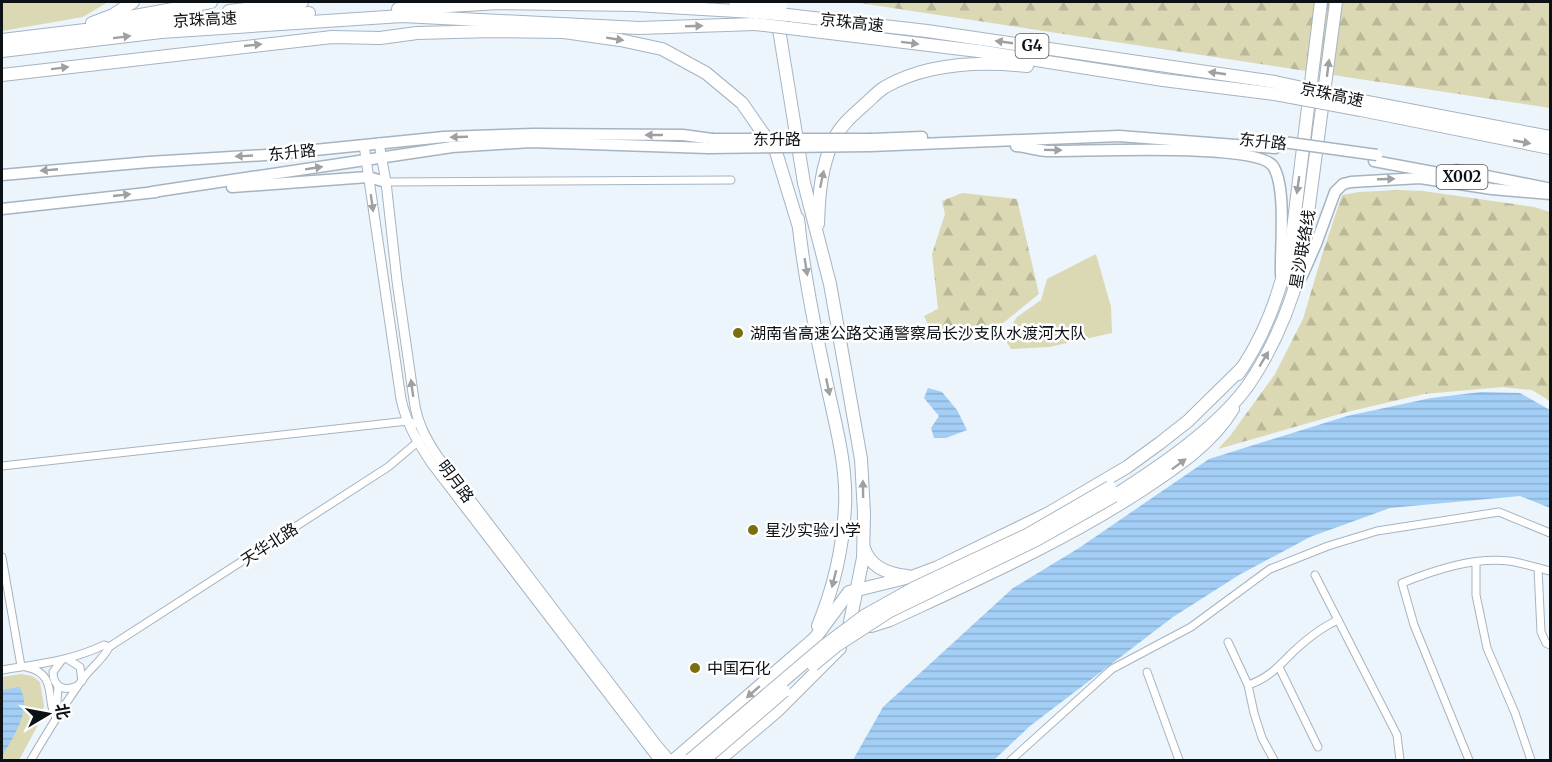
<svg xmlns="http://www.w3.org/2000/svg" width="1552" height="762" font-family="Merriweather,'Noto Sans SC',serif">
<defs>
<pattern id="forest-firs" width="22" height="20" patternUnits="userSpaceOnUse" patternTransform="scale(1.5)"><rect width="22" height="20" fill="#dbd8b4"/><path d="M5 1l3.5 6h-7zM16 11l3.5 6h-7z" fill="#bbb89a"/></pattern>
<pattern id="water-rules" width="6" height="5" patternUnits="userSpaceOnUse" patternTransform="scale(1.5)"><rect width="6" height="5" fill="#a3cef5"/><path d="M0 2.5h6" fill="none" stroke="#8bb0d1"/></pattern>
</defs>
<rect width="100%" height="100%" fill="#ecf4fc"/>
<g fill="url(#forest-firs)">
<path d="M853 2H1550V108Z"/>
<path d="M1399 190 1423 191 1534 207 1550 212V401L1532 390 1502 387 1424 394 1347 412 1218 449 1230 436 1275 374 1303 319 1322 255 1342 195 1359 192Z"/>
<path d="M962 193 1017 199 1039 294 1003 323 933 335 924 316 938 309 932 254 945 214 942 201Z"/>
</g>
<g fill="#dbd8b4">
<path d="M2 2H108L83 17 2 31Z"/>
<path d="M1096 254 1111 307 1112 333 1049 347 1011 349 1004 337 1017 317 1041 300 1047 279Z"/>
<path d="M21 674 32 676 40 682 44 706 39 723 19 760H2V677Z"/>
</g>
<g fill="url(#water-rules)">
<path d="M928 388 942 392 957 410 967 430 946 438H934L931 428 939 416 924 398Z"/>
<path d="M1481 392 1520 393 1550 410V508L1520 496 1390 508 1310 537 1239 575 1173 617 1030 726 994 760H853L883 707 1013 588 1079 548 1209 459 1347 416 1431 398Z"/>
<path d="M19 687C34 707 13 738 2 756V690Z"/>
</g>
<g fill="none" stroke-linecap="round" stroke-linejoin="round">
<defs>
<g id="street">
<path d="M386 182 731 180"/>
<path d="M2 466 408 421 420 425"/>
<path d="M2 557 21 666"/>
<path d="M1476 562V595L1487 648 1515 713 1531 760"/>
<path d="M1538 568 1541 632 1546 643 1550 645"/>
<path d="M1315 575 1397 735 1400 760"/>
<path d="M1228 642 1248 685 1254 713 1262 738 1274 760"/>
<path d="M109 647 388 467 420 440"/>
<path d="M69 660 80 667 82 681"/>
<path d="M61 661 53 672C53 687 64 692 77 686"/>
<path d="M26 667C59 673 45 703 56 717"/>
<path d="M1279 667 1318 747"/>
<path d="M2 670C38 664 71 661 104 645L109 647"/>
<path d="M1147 672 1179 760"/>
<path d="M1248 685C1269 678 1279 666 1294 651 1307 639 1322 627 1338 620"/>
<path d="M56 717 58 686"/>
<path d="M31 760C48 731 65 703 85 676 93 666 104 658 109 647"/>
<path d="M1011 760 1112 669 1191 627 1270 569 1328 546 1377 531 1499 512 1550 533"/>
<path d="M1469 760 1414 625 1402 583C1435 570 1473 557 1509 561 1523 563 1537 568 1550 571"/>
</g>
<g id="secondary">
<path d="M379 143 386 182 397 281 414 400C417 423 426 439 438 457L657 745 670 760"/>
<path d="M364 145 401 399C406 423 418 443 432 464L659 760"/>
</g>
<g id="primary">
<path d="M872 139 922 137"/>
<path d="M870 146 1119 136 1275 148"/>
<path d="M1016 146C1026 147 1037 150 1047 151 1084 152 1256 142 1273 166 1287 188 1280 248 1281 275"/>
<path d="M1374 161 1465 178"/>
<path d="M1457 170 1547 188"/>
<path d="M2 175 149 162 265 155 444 137 534 134 683 135 712 139"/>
<path d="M232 187 368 177 386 182"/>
<path d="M152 192 452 147 531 142 708 148"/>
<path d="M2 209 156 192"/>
<path d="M1302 276 1316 244 1335 192 1343 184 1351 182 1420 178 1492 189 1550 194"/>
</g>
<g id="highway">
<path d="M735 2H749"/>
<path d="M398 9 499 3 635 5 753 12"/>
<path d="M229 11 302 2"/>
<path d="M787 15 927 31 1275 82"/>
<path d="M777 17 804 183 830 284 861 459 864 513 863 558 848 632"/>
<path d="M118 19 211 2"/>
<path d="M92 23 113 15 133 2"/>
<path d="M789 28 978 51 1163 80 1275 94"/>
<path d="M2 40 160 21 309 13"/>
<path d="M2 51 161 32 402 16 639 28 755 24"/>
<path d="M2 75 332 37 380 38 417 33 493 31 564 32 620 40 662 49 706 73 742 103 776 152 799 227"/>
<path d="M1362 101 1550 137"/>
<path d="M1361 110 1550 148"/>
<path d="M798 219C804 278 817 337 829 394 837 431 847 468 845 507 843 548 834 587 818 626"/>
<path d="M818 224C819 194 821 166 834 139 841 125 853 115 864 105 871 99 877 92 885 87 927 63 980 61 1027 66"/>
<path d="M1238 374C1267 333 1283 285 1292 237L1321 2"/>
<path d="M1114 496C1159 467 1219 427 1249 384 1274 347 1290 308 1301 266L1336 2"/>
<path d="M864 548C870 567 888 574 907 576"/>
<path d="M871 626 890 620C976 580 1062 542 1142 490 1175 468 1212 444 1233 409"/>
<path d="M674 760 815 638 849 592 914 576 938 567 1049 513 1127 467 1160 443 1188 421 1243 367"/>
<path d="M719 760 776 712 840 648"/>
</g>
</defs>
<use href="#street" stroke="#a6b4c0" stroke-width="9"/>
<use href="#secondary" stroke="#a6b4c0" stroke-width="11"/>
<use href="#primary" stroke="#a6b4c0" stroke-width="13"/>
<use href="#highway" stroke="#a6b4c0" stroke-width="14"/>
<use href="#street" stroke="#fff" stroke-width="7"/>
<use href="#secondary" stroke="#fff" stroke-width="9"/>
<use href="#primary" stroke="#fff" stroke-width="10"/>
<use href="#highway" stroke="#fff" stroke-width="12"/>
<defs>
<g id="primary-bridge">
<path d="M712 139H872"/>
<path d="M1276 141 1377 155"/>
<path d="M708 148 870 146"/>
</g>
<g id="highway-bridge">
<path d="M749 2 781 6"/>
<path d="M753 12 787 15"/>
<path d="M755 24 789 28"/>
<path d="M1275 82 1362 101"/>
<path d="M1275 94 1361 110"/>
<path d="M813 665 836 646 890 611 1038 539 1114 496"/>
<path d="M690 760 824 646 864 616 914 588 1027 535 1110 487"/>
<path d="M704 760 784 691"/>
</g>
</defs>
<use href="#primary-bridge" stroke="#a6b4c0" stroke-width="13" stroke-linecap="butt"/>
<use href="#highway-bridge" stroke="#a6b4c0" stroke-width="14" stroke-linecap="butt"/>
<use href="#primary-bridge" stroke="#fff" stroke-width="10"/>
<use href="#highway-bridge" stroke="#fff" stroke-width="12"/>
</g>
<defs><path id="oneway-solid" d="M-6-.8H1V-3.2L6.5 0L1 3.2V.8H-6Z" transform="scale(1.5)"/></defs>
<g fill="#9ea0a1">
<use href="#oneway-solid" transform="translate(694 26) rotate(-2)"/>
<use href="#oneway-solid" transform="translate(122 37) rotate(-7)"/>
<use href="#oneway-solid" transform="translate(615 39) rotate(9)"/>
<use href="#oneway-solid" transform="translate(1004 42) rotate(-172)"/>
<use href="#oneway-solid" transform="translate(910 43) rotate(7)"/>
<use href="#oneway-solid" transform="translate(253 45) rotate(-6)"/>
<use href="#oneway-solid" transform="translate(60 68) rotate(-7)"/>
<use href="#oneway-solid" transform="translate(1328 68) rotate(-83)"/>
<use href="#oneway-solid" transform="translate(1217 73) rotate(-172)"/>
<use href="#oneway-solid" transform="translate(654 135) rotate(-180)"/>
<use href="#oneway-solid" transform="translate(459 137) rotate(178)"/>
<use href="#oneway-solid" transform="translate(1522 142) rotate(11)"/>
<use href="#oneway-solid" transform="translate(1053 150) rotate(1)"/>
<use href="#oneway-solid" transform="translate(244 156) rotate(177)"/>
<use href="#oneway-solid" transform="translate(314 168) rotate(-9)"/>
<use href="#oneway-solid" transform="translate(49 170) rotate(175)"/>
<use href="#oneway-solid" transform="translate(822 179) rotate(-78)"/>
<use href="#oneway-solid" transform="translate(1386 179) rotate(-2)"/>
<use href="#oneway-solid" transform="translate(1298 185) rotate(98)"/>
<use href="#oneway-solid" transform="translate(122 195) rotate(-6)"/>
<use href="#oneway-solid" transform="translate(372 203) rotate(82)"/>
<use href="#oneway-solid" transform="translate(806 267) rotate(81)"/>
<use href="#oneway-solid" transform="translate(1264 359) rotate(-59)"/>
<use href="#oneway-solid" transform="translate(828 387) rotate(78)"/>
<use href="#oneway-solid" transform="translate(412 388) rotate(-98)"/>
<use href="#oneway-solid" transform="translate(1179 464) rotate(-37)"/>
<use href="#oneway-solid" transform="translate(863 489) rotate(-91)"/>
<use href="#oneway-solid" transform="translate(834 579) rotate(104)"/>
<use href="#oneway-solid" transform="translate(753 692) rotate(139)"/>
</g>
<g fill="#796f0e" stroke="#fff" stroke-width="2">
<circle cx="738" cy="333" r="6"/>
<circle cx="753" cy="530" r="6"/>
<circle cx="695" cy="668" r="6"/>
</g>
<g text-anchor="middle" stroke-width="5" stroke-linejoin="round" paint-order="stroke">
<g fill="#fff" stroke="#55585b" stroke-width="1.5">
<rect x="1015.5" y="34" width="33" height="24" rx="4.5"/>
<rect x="1436.5" y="165" width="51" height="24" rx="4.5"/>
</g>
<g font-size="15" font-weight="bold" fill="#0c1115">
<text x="1032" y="51">G4</text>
<text x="1462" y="182">X002</text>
</g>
<g font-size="16" fill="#0c1115" stroke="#fff">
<text transform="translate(205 19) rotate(-3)" y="6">京珠高速</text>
<text transform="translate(852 22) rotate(6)" y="6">京珠高速</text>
<text transform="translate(1332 94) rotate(12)" y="6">京珠高速</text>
<text x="777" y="145">东升路</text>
<text transform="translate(1263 141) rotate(6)" y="6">东升路</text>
<text transform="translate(292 152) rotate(-6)" y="6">东升路</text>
<text transform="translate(1302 249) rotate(-80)" y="6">星沙联络线</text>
<text transform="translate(456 481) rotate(53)" y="6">明月路</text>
<text transform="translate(269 544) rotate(-33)" y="6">天华北路</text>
</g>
<g font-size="16" fill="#0c1115" stroke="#fff" text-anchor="start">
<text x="750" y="339">湖南省高速公路交通警察局长沙支队水渡河大队</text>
<text x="765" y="536">星沙实验小学</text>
<text x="707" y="674">中国石化</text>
</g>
</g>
<rect width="1552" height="762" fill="none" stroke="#0c1115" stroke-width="6"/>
<g transform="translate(48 714) rotate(80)" stroke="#ffffff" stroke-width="4.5" paint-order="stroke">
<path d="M0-4.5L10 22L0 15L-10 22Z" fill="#0c1115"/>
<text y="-9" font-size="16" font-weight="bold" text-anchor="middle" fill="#0c1115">北</text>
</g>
</svg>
